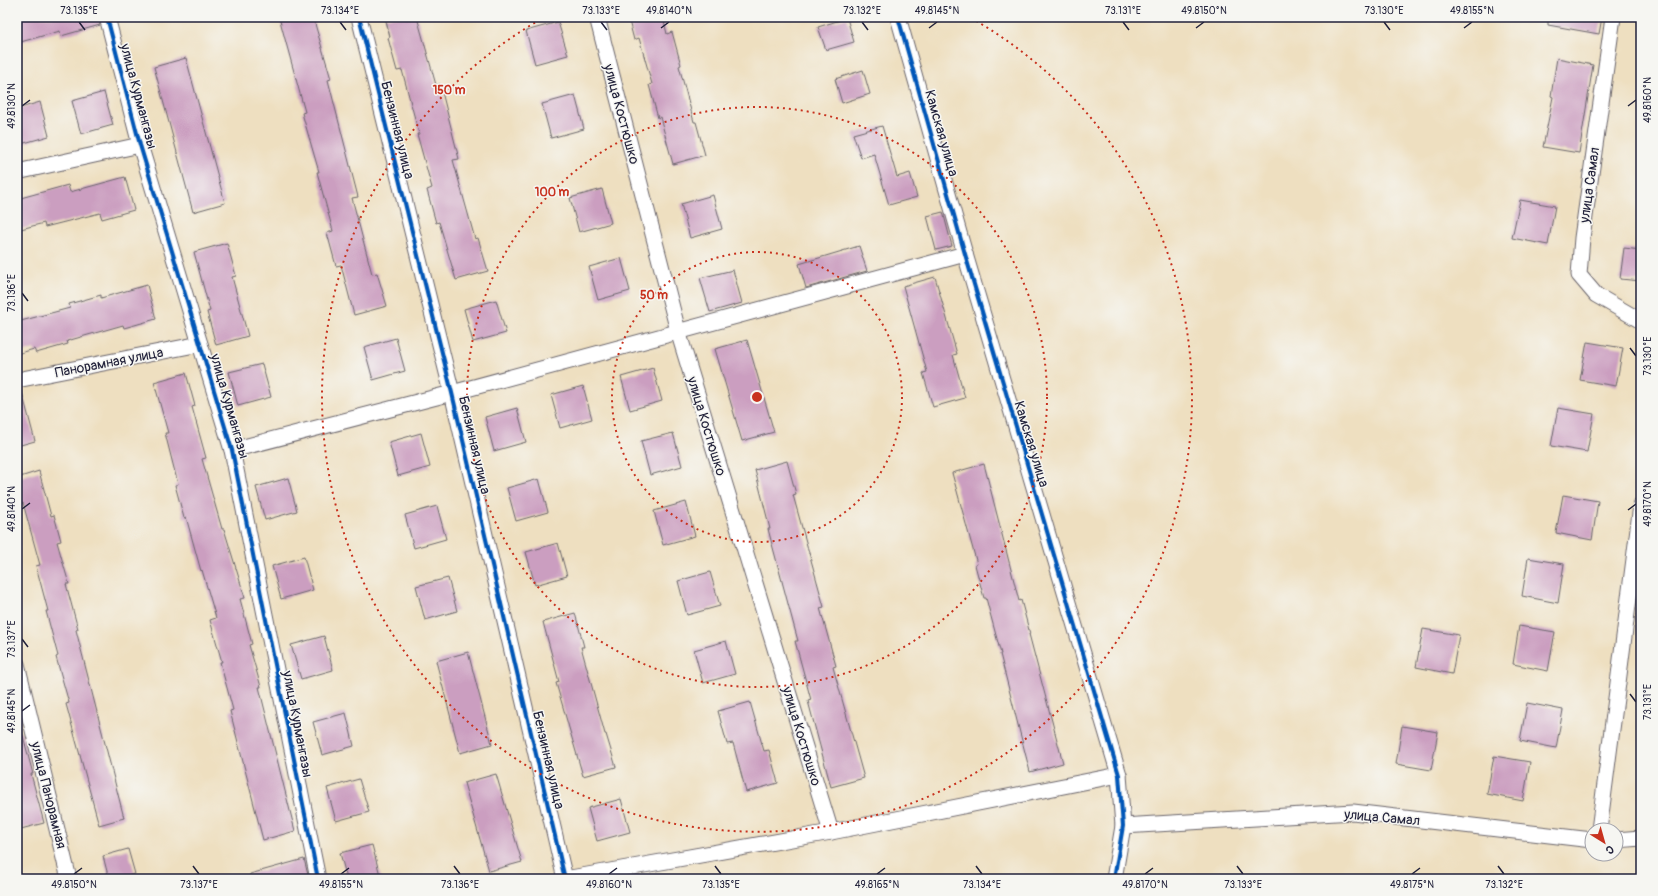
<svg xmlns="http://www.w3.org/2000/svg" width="1658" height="896" font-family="Pangolin,sans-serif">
<rect width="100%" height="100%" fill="#f6f6f2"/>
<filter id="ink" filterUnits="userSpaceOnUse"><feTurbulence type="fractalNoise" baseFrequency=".025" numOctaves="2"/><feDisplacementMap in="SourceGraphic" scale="8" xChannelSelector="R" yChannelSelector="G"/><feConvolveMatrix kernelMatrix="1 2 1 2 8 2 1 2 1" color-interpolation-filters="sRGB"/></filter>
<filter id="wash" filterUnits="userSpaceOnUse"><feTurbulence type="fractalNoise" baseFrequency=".012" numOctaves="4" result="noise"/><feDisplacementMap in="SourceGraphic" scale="16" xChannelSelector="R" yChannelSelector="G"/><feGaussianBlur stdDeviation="0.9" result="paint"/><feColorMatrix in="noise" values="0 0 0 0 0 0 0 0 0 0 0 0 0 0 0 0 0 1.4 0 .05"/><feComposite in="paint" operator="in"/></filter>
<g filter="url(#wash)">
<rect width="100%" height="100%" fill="#eedfc0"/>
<g id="blocks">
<g fill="#cb9ec0">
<path d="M17 17H98L100 25 61 36 60 31 17 43Z"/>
<path d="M279 17H313L331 79 328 80 358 197 352 198 372 274 377 273 387 306 354 315 341 265 336 266 327 233 333 231 317 172H319L302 113 305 112Z"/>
<path d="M385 17H417L436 85 440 84 459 159 453 160 475 239 478 238 488 271 456 280 439 222 436 223 427 190 432 188 417 134H419L402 70 397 71 388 38 390 37Z"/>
<path d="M628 17H663L667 34 672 32 681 65 679 66 694 122H696L705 155 673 164 660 117 658 118 649 85 652 84 639 38 634 40Z"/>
<path d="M1548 17H1602L1599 34 1548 25Z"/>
<path d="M847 18 854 42 826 50 818 27Z"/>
<path d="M558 22 568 55 535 64 526 31Z"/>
<path d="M186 58 225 203 193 212 154 67Z"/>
<path d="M1557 58 1593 65 1579 153 1543 147 1553 97 1551 96Z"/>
<path d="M863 70 870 94 842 103 835 79Z"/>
<path d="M104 92 113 125 81 134 72 101Z"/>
<path d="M575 95 584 129 551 138 542 104Z"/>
<path d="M40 102 49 136 17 145V109Z"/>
<path d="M882 126 897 177 910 173 917 197 889 205 874 154 861 158 853 134Z"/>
<path d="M125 177 134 210 102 219 100 213 45 227 44 223 17 230V199L68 185 70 192Z"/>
<path d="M602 189 611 223 579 232 570 198Z"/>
<path d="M713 195 722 229 690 238 681 204Z"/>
<path d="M1520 200 1555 206 1548 245 1512 238Z"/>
<path d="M943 212 952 246 936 250 927 216Z"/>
<path d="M227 243 236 276 232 277 248 336 216 345 207 312 210 311 194 252Z"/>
<path d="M859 246 867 271 806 288 799 264Z"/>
<path d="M1624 248 1641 250V281L1620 279Z"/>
<path d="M621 258 630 291 598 300 589 267Z"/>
<path d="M733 270 742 303 710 312 700 278Z"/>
<path d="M935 277 957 354 953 355 965 398 933 407 923 373 927 372 903 286Z"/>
<path d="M147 285 156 319 124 328 123 325 67 341 68 344 36 353 34 349 17 354V322L70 308 69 304 101 295V298Z"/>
<path d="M496 300 506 333 473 342 464 309Z"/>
<path d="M396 338 405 371 373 380 364 347Z"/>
<path d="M747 340 774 432 742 441 715 349Z"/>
<path d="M1587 342 1623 348 1616 386 1580 380Z"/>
<path d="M262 364 271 397 238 406 229 372Z"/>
<path d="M653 368 662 401 630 410 621 377Z"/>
<path d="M186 373 195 406 192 407 206 458 202 459 222 529H224L245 598 240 599 252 644 249 645 261 687H259L295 831 263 840 230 711 233 710 220 662H222L210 620 216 618 202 570 201 571 186 517 184 518 175 485 178 484 165 433H168L154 382Z"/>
<path d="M583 386 592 419 560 428 551 395Z"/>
<path d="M22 392 35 441 17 446V393Z"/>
<path d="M517 408 526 442 494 451 485 417Z"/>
<path d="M1558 408 1594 414 1587 452 1551 446Z"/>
<path d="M421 433 430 467 398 476 389 442Z"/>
<path d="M673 433 682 466 650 475 641 441Z"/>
<path d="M787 461 796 494 793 495 824 607 820 608 836 666 833 667 864 778 831 787 808 701 811 700 795 641H798L768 529H770L755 470Z"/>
<path d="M984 464 1019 601 1021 600 1030 634H1029L1063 763 1030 772 1000 654H1001L986 598H984L975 565 977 564 952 473Z"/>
<path d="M39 471 51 516 54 515 61 541 57 542 69 584H66L78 629 76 630 124 818 99 825 66 704 69 703 56 657 58 656 46 611H48L36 566 40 565 23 503 21 504 17 490V478Z"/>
<path d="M288 478 297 511 265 520 256 487Z"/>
<path d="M539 479 548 512 516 521 507 488Z"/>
<path d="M1563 495 1598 501 1592 540 1556 533Z"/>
<path d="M686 502 695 536 663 545 654 511Z"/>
<path d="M437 506 446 539 414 548 405 515Z"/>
<path d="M558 543 567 576 535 585 526 552Z"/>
<path d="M304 557 313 590 281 599 272 566Z"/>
<path d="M1528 558 1564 564 1558 603 1522 596Z"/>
<path d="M710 572 720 606 687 615 678 581Z"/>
<path d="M448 578 457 611 425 620 416 586Z"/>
<path d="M575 613 584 647H581L605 734H606L616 767 583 776 556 683 559 682 543 622Z"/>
<path d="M1519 626 1555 632 1548 671 1513 664Z"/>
<path d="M1423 629 1459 635 1452 674 1416 667Z"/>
<path d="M324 636 333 670 301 679 291 645Z"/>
<path d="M726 641 735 674 703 683 694 650Z"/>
<path d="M468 652 492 744 460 753 436 661Z"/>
<path d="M750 702 764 751 769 750 778 783 746 792 733 743 727 744 718 711Z"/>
<path d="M1527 703 1563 710 1556 748 1520 741Z"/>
<path d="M346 713 354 746 322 755 313 722Z"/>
<path d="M1402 726 1438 732 1431 770 1396 764Z"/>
<path d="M22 732 33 774H31L44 823 17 830V733Z"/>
<path d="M1494 756 1530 762 1523 801 1487 794Z"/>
<path d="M496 774 522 862 489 871 464 783Z"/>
<path d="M359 779 369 812 336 821 327 788Z"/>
<path d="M621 799 630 832 597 841 588 808Z"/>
<path d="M372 845 381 879H347L340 853Z"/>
<path d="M128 849 135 874 117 879H109L103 856Z"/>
<path d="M304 859 309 879H250V874Z"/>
</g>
</g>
</g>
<g filter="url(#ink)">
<use href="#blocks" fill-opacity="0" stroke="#69646a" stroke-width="1"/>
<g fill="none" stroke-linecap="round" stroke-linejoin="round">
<defs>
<g id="street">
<path d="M107 17 140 145 232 450 318 879"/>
<path d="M359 17 452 393 565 879"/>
<path d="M597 17 678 331 831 832"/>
<path d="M898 17 965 254 1119 775 1123 826 1114 879"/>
<path d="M1613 17 1582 238 1579 275 1596 295 1641 321"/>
<path d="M17 172 140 145"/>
<path d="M17 380 200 344"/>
<path d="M232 450 452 393 965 254"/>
<path d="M17 664 69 879"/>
<path d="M1123 826 1353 812 1592 840"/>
<path d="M1599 830 1641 505"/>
<path d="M1616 840 1641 838"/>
<path d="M565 879 831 832 1119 775"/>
</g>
</defs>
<use href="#street" stroke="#69646a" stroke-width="17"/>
<use href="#street" stroke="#fff" stroke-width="15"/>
<defs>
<g id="cycleway">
<path d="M107 17 140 145 232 450 318 879"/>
<path d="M359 17 452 393 565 879"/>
<path d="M898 17 965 254 1119 775 1123 826 1114 879"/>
</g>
</defs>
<use href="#cycleway" stroke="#f6f6f2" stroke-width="6"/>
<use href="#cycleway" stroke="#0057b8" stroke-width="4"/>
</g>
</g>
<path fill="none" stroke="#22223b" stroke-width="1.5" d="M79 22 85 30M340 22 346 30M601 22 607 30M862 22 868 30M1123 22 1129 30M1384 22 1390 30M661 28 669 22M929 28 937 22M1196 28 1204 22M1464 28 1472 22M22 106 30 100M1628 106 1636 100M22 293 28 301M1630 348 1636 356M22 509 30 503M1628 510 1636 504M22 639 28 647M1630 694 1636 702M22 711 30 705M193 866 199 874M454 866 460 874M715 866 721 874M976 866 982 874M1237 866 1243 874M1498 866 1504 874M74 874 82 868M341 874 349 868M609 874 617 868M877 874 885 868M1145 874 1153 868M1412 874 1420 868"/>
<g fill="none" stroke="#c8321e" stroke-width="2" stroke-dasharray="2 4">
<circle cx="757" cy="397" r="145"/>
<circle cx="757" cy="397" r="290"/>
<path d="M971 18A435 435 0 1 1 543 18"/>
</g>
<g text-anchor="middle" stroke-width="3" stroke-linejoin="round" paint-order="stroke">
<g font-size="14" fill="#22223b" stroke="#f6f6f2">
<text transform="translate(139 96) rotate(75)" y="5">улица Курмангазы</text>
<text transform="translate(622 114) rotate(75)" y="5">улица Костюшко</text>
<text transform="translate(398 130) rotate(76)" y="5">Бензинная улица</text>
<text transform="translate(942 133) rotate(74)" y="5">Камская улица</text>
<text transform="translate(1589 185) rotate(-82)" y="5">улица Самал</text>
<text transform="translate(109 362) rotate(-11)" y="5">Панорамная улица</text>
<text transform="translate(230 406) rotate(74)" y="5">улица Курмангазы</text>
<text transform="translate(707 426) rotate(73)" y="5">улица Костюшко</text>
<text transform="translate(1032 444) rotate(73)" y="5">Камская улица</text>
<text transform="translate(475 445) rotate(77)" y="5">Бензинная улица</text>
<text transform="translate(298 724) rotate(79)" y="5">улица Курмангазы</text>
<text transform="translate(802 736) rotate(73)" y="5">улица Костюшко</text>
<text transform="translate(549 760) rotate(77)" y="5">Бензинная улица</text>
<text transform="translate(49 795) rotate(76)" y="5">улица Панорамная</text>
<text transform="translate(1382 817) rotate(5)" y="5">улица Самал</text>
</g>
</g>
<circle cx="757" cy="397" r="6" fill="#c8321e" stroke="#f6f6f2" stroke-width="2"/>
<g font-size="12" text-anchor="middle" font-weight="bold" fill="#c8321e" stroke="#f6f6f2" stroke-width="3" stroke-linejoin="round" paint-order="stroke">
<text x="449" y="94">150 m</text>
<text x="552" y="196">100 m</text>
<text x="654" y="299">50 m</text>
</g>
<rect width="1658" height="896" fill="none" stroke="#f6f6f2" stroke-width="44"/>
<g transform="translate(1604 842) rotate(143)"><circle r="19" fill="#f6f6f2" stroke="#a1a1a9"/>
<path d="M0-3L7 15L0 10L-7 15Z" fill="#c8321e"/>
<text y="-6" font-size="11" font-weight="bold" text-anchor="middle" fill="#22223b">С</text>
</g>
<rect x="22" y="22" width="1614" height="852" fill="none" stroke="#22223b" stroke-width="1.5"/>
<g font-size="10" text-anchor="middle" fill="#22223b">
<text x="79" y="14">73.135°E</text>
<text x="340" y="14">73.134°E</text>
<text x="601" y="14">73.133°E</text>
<text x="669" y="14">49.8140°N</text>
<text x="862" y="14">73.132°E</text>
<text x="937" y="14">49.8145°N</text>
<text x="1123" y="14">73.131°E</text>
<text x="1204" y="14">49.8150°N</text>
<text x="1384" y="14">73.130°E</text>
<text x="1472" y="14">49.8155°N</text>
<text transform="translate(1647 100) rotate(-90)" y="4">49.8160°N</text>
<text transform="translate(11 106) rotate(-90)" y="4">49.8130°N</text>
<text transform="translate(11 293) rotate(-90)" y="4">73.136°E</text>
<text transform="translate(1647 356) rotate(-90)" y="4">73.130°E</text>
<text transform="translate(1647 504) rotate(-90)" y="4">49.8170°N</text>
<text transform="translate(11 509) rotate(-90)" y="4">49.8140°N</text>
<text transform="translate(11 639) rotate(-90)" y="4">73.137°E</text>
<text transform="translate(1647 702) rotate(-90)" y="4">73.131°E</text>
<text transform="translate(11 711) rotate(-90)" y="4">49.8145°N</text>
<text x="74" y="888">49.8150°N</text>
<text x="199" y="888">73.137°E</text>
<text x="341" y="888">49.8155°N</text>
<text x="460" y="888">73.136°E</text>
<text x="609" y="888">49.8160°N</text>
<text x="721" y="888">73.135°E</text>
<text x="877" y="888">49.8165°N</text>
<text x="982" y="888">73.134°E</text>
<text x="1145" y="888">49.8170°N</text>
<text x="1243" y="888">73.133°E</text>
<text x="1412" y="888">49.8175°N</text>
<text x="1504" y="888">73.132°E</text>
</g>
</svg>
